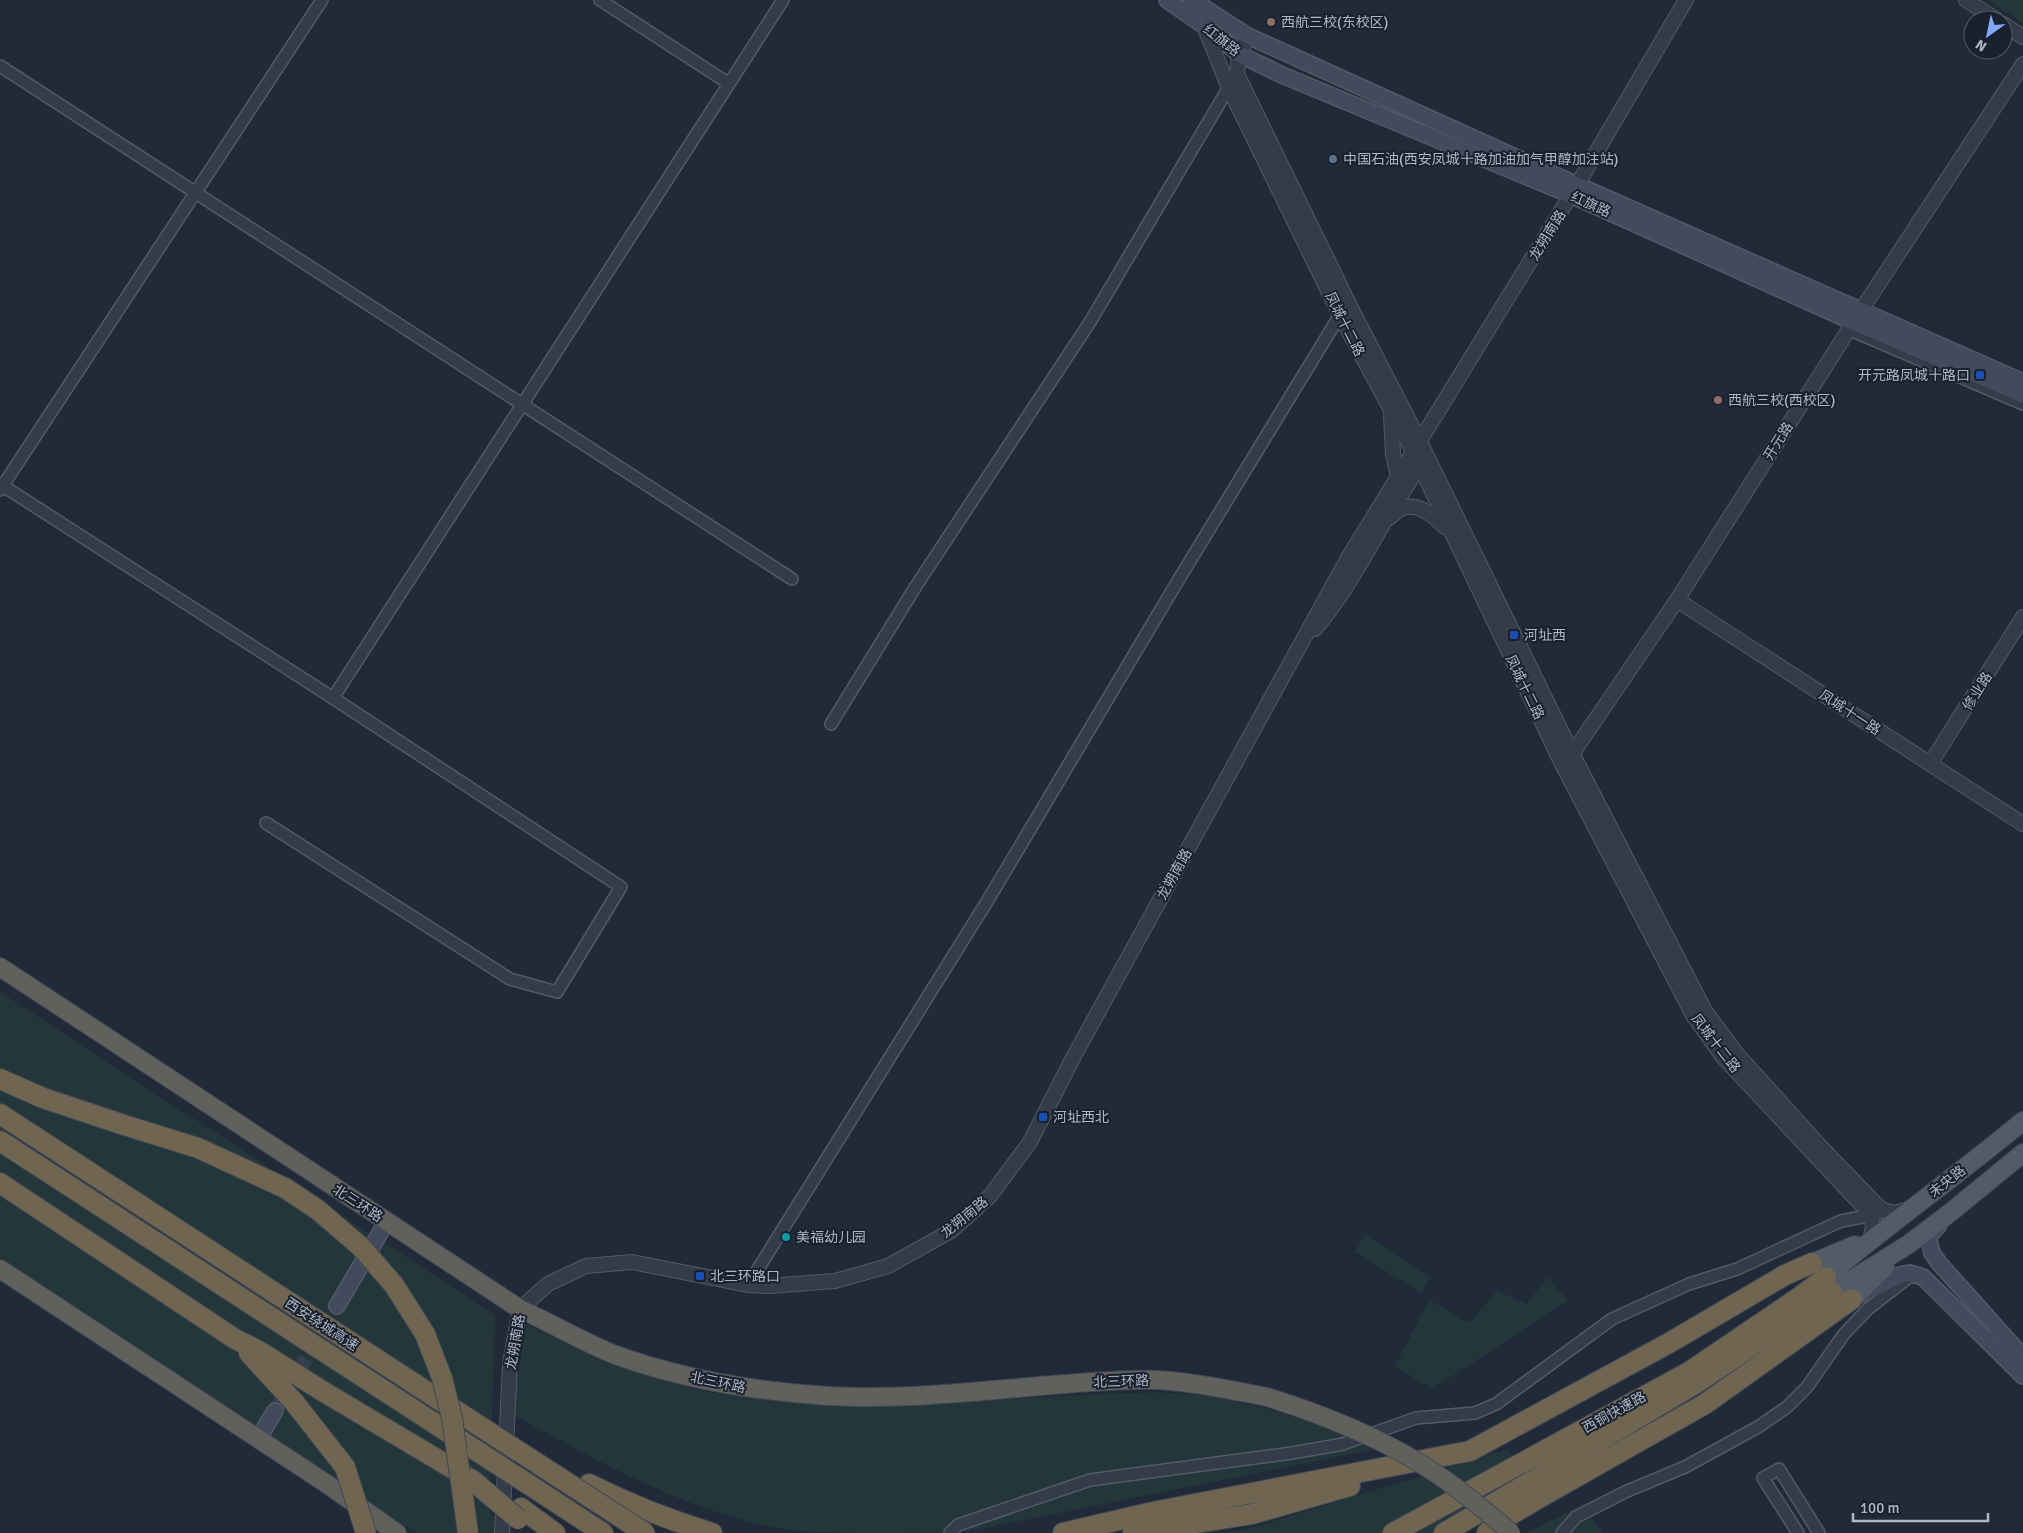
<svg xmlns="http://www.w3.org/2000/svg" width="2023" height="1533" font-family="Signika,'Noto Sans SC',sans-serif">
<rect width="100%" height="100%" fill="#212a39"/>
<g fill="#23363a">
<path d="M1988 0H2023V23Z"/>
<path d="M0 992 495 1315 489 1512 515 1533H416L0 1258Z"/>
<path d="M1365 1234 1431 1277 1421 1293 1355 1252Z"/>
<path d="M1547 1277 1568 1301 1432 1389 1395 1366 1429 1300 1470 1323 1497 1291 1527 1304Z"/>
<path d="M526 1324 596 1356 654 1377 706 1392 768 1400 846 1406 1128 1393C1156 1392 1185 1392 1213 1397 1269 1407 1325 1424 1377 1449L970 1531C940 1533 909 1533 879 1533 850 1533 820 1533 791 1530 696 1517 595 1460 512 1414Z"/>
<path d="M1508 1449 1527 1483 1466 1533H1226L1258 1526Z"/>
<path d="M1583 1504 1602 1533H1527Z"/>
</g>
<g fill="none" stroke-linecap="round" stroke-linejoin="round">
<path stroke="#363f4e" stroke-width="15" stroke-dasharray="15 8" stroke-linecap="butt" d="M275 1411 337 1306"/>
<defs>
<g id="minor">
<path d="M600 0 728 83"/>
<path d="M0 66 792 579"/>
<path d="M1848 329 2023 404"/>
<path d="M0 484 333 698 621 887 557 992 510 979 266 823"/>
<path d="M0 490 322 0"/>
<path d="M333 698 783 0"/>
<path d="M831 724 916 586 1090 322 1232 82"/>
<path d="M748 1285 988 900 1179 579 1340 315 1346 311"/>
<path d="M950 1533 958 1525 1090 1480 1292 1453 1343 1444 1416 1418 1475 1413 1496 1404 1612 1319 1689 1284 1737 1269 1841 1221 1878 1214"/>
<path d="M1562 1533 1576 1517 1625 1492 1685 1467 1758 1427 1787 1407 1807 1387 1844 1334 1868 1309 1913 1274"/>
<path d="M1798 1533 1763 1478 1779 1469 1819 1533"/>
</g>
<g id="tertiary">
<path d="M1966 0 1997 20"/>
<path d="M1206 22 1204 26 1229 88 1340 315 1413 451 1561 762 1693 1015 1722 1056 1871 1215 1873 1228 1870 1239"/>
<path d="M2003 24 2023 37"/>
<path d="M1248 36 1239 54 1237 74 1351 308 1420 442 1572 753 1705 1011 1737 1054 1820 1146 1881 1209 1892 1213 1911 1209"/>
<path d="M1391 415 1393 454 1398 477"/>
<path d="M1389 518C1393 515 1398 510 1402 508 1420 502 1434 517 1445 527"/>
<path d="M1677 600 2023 824"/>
<path d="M1315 629C1346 593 1368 549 1392 509 1401 494 1417 475 1418 457"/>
<path d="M1568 760 1677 600 1860 312 2023 64"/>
<path d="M1930 764 2023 617"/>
<path d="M502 1533 510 1364 520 1309 548 1284 586 1266 632 1262 748 1285 769 1286 835 1281 888 1266 951 1231 990 1196 1030 1142 1074 1056 1348 558 1577 185 1686 0"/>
</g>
<g id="secondary">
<path d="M1167 0 1214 33 1239 54 1282 75 1571 195 1853 322 2023 395"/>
<path d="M1192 0 1248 36 1577 185 2023 382"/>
<path d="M1939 1225 1928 1237 1932 1253 1939 1263 2023 1357"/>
<path d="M1860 1295 1900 1275 1909 1273 1923 1277 2023 1376"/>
<path d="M337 1306 387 1221"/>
<path d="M258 1439 275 1411"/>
</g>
<g id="primary">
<path d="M1812 1263 1855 1245"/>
<path d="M1826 1277C1890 1223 1958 1175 2023 1121"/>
<path d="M1832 1292 1909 1244 1951 1212 2023 1153"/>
<path d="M1852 1299 1885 1267"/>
</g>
<g id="trunk">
<path d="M0 967 520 1309C551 1323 581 1341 613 1354 678 1378 747 1390 816 1395 897 1402 984 1390 1065 1384 1095 1382 1127 1379 1157 1380 1194 1382 1231 1390 1267 1397"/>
<path d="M0 1269 327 1484 397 1533"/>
</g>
<g id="motorway">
<path d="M0 1079 43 1098 121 1124"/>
<path d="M0 1114 498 1438"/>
<path d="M0 1141 477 1451"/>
<path d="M0 1183 235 1339 259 1351 324 1392 472 1480"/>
<path d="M249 1353 294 1402"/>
<path d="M528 1484 603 1533"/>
<path d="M589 1484C629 1504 669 1520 712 1533"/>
<path d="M521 1508 555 1533"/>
<path d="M1063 1533 1153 1512 1470 1451 1669 1343 1785 1275 1812 1263"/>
<path d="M1133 1533 1252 1514 1350 1486"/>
<path d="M1393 1533 1689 1372 1801 1296 1826 1277"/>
<path d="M1444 1533 1695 1384 1832 1292"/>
<path d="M1487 1533 1495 1524 1539 1498 1705 1404 1852 1299"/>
</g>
</defs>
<use href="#minor" stroke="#525a67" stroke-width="14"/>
<use href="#tertiary" stroke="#525a67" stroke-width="16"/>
<use href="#secondary" stroke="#525a67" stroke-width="18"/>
<use href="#primary" stroke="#3e4552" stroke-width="20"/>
<use href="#trunk" stroke="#3f4754" stroke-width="20"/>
<use href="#motorway" stroke="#3f4754" stroke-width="22"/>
<use href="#minor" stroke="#343c49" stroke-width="11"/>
<use href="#tertiary" stroke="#343c49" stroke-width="14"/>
<use href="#secondary" stroke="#424b5c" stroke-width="15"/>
<use href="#primary" stroke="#525b69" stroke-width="18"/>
<use href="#trunk" stroke="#60605d" stroke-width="18"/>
<use href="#motorway" stroke="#6f6551" stroke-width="20"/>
<defs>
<path id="trunk-bridge" d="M1267 1397C1344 1421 1417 1453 1479 1506 1490 1515 1501 1523 1511 1533"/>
<g id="motorway-bridge">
<path d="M121 1124 198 1148 285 1188 318 1210 361 1247 394 1285 425 1334 442 1378 452 1418 468 1533"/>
<path d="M294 1402 345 1467 366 1533"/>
<path d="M498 1438 645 1533"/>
<path d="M477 1451 528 1484"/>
<path d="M472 1480 518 1519"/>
</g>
</defs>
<use href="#trunk-bridge" stroke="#3f4754" stroke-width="20" stroke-linecap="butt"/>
<use href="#motorway-bridge" stroke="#3f4754" stroke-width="22" stroke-linecap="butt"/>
<use href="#trunk-bridge" stroke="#60605d" stroke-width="18"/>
<use href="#motorway-bridge" stroke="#6f6551" stroke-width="20"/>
</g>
<g fill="#8d6e63" stroke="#1a212e" stroke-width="2">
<circle cx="1271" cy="22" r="5"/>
<circle cx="1718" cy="400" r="5"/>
</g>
<circle fill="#5c6f8a" stroke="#1a212e" stroke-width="2" cx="1333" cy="159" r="5"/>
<g fill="#1a4fb4" stroke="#1a212e" stroke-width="2">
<rect x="1975" y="370" width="10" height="10" rx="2.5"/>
<rect x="1509" y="630" width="10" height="10" rx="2.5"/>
<rect x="1038" y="1112" width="10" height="10" rx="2.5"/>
<rect x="695" y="1271" width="10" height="10" rx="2.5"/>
</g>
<circle fill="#0f9aa8" stroke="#1a212e" stroke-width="2" cx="786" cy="1237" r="5"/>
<g text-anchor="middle" stroke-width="4" stroke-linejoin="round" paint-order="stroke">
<g font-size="14" fill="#afb7c5" stroke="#1a212e" text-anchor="start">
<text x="1281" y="27">西航三校(东校区)</text>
<text x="1343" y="164">中国石油(西安凤城十路加油加气甲醇加注站)</text>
<text x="1970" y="380" text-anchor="end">开元路凤城十路口</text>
<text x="1728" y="405">西航三校(西校区)</text>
<text x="1524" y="640">河址西</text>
<text x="1053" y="1122">河址西北</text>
<text x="796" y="1242">美福幼儿园</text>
<text x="710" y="1281">北三环路口</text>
</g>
<g font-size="14" fill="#afb7c5" stroke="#1a212e">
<text transform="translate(1222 40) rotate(38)" y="5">红旗路</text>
<text transform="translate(1591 204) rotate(24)" y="5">红旗路</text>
<text transform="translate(1547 235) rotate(-58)" y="5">龙朔南路</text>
<text transform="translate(1345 324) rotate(63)" y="5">凤城十二路</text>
<text transform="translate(1778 441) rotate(-58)" y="5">开元路</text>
<text transform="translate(1525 687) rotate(64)" y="5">凤城十二路</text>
<text transform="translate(1977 691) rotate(-58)" y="5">修业路</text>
<text transform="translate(1850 712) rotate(33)" y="5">凤城十一路</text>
<text transform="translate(1174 874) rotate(-61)" y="5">龙朔南路</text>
<text transform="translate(1716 1043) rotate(52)" y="5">凤城十二路</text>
<text transform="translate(1947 1181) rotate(-38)" y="5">未央路</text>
<text transform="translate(358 1203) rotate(33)" y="5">北三环路</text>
<text transform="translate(964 1217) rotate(-39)" y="5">龙朔南路</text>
<text transform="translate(322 1324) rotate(33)" y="5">西安绕城高速</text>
<text transform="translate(515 1342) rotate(-80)" y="5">龙朔南路</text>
<text transform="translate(1121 1381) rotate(-2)" y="5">北三环路</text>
<text transform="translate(718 1382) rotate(12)" y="5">北三环路</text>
<text transform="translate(1614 1412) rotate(-29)" y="5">西铜快速路</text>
</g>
</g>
<g transform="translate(1988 35) rotate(213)"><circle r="24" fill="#1a212e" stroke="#565d6a"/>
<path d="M0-4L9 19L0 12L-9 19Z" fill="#82aaf8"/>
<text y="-8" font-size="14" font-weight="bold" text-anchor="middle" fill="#afb7c5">N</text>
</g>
<path d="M1853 1513v8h135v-8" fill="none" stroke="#afb7c5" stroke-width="2.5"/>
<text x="1860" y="1513" font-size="15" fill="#afb7c5" stroke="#1a212e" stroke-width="4" paint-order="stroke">100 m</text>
</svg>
